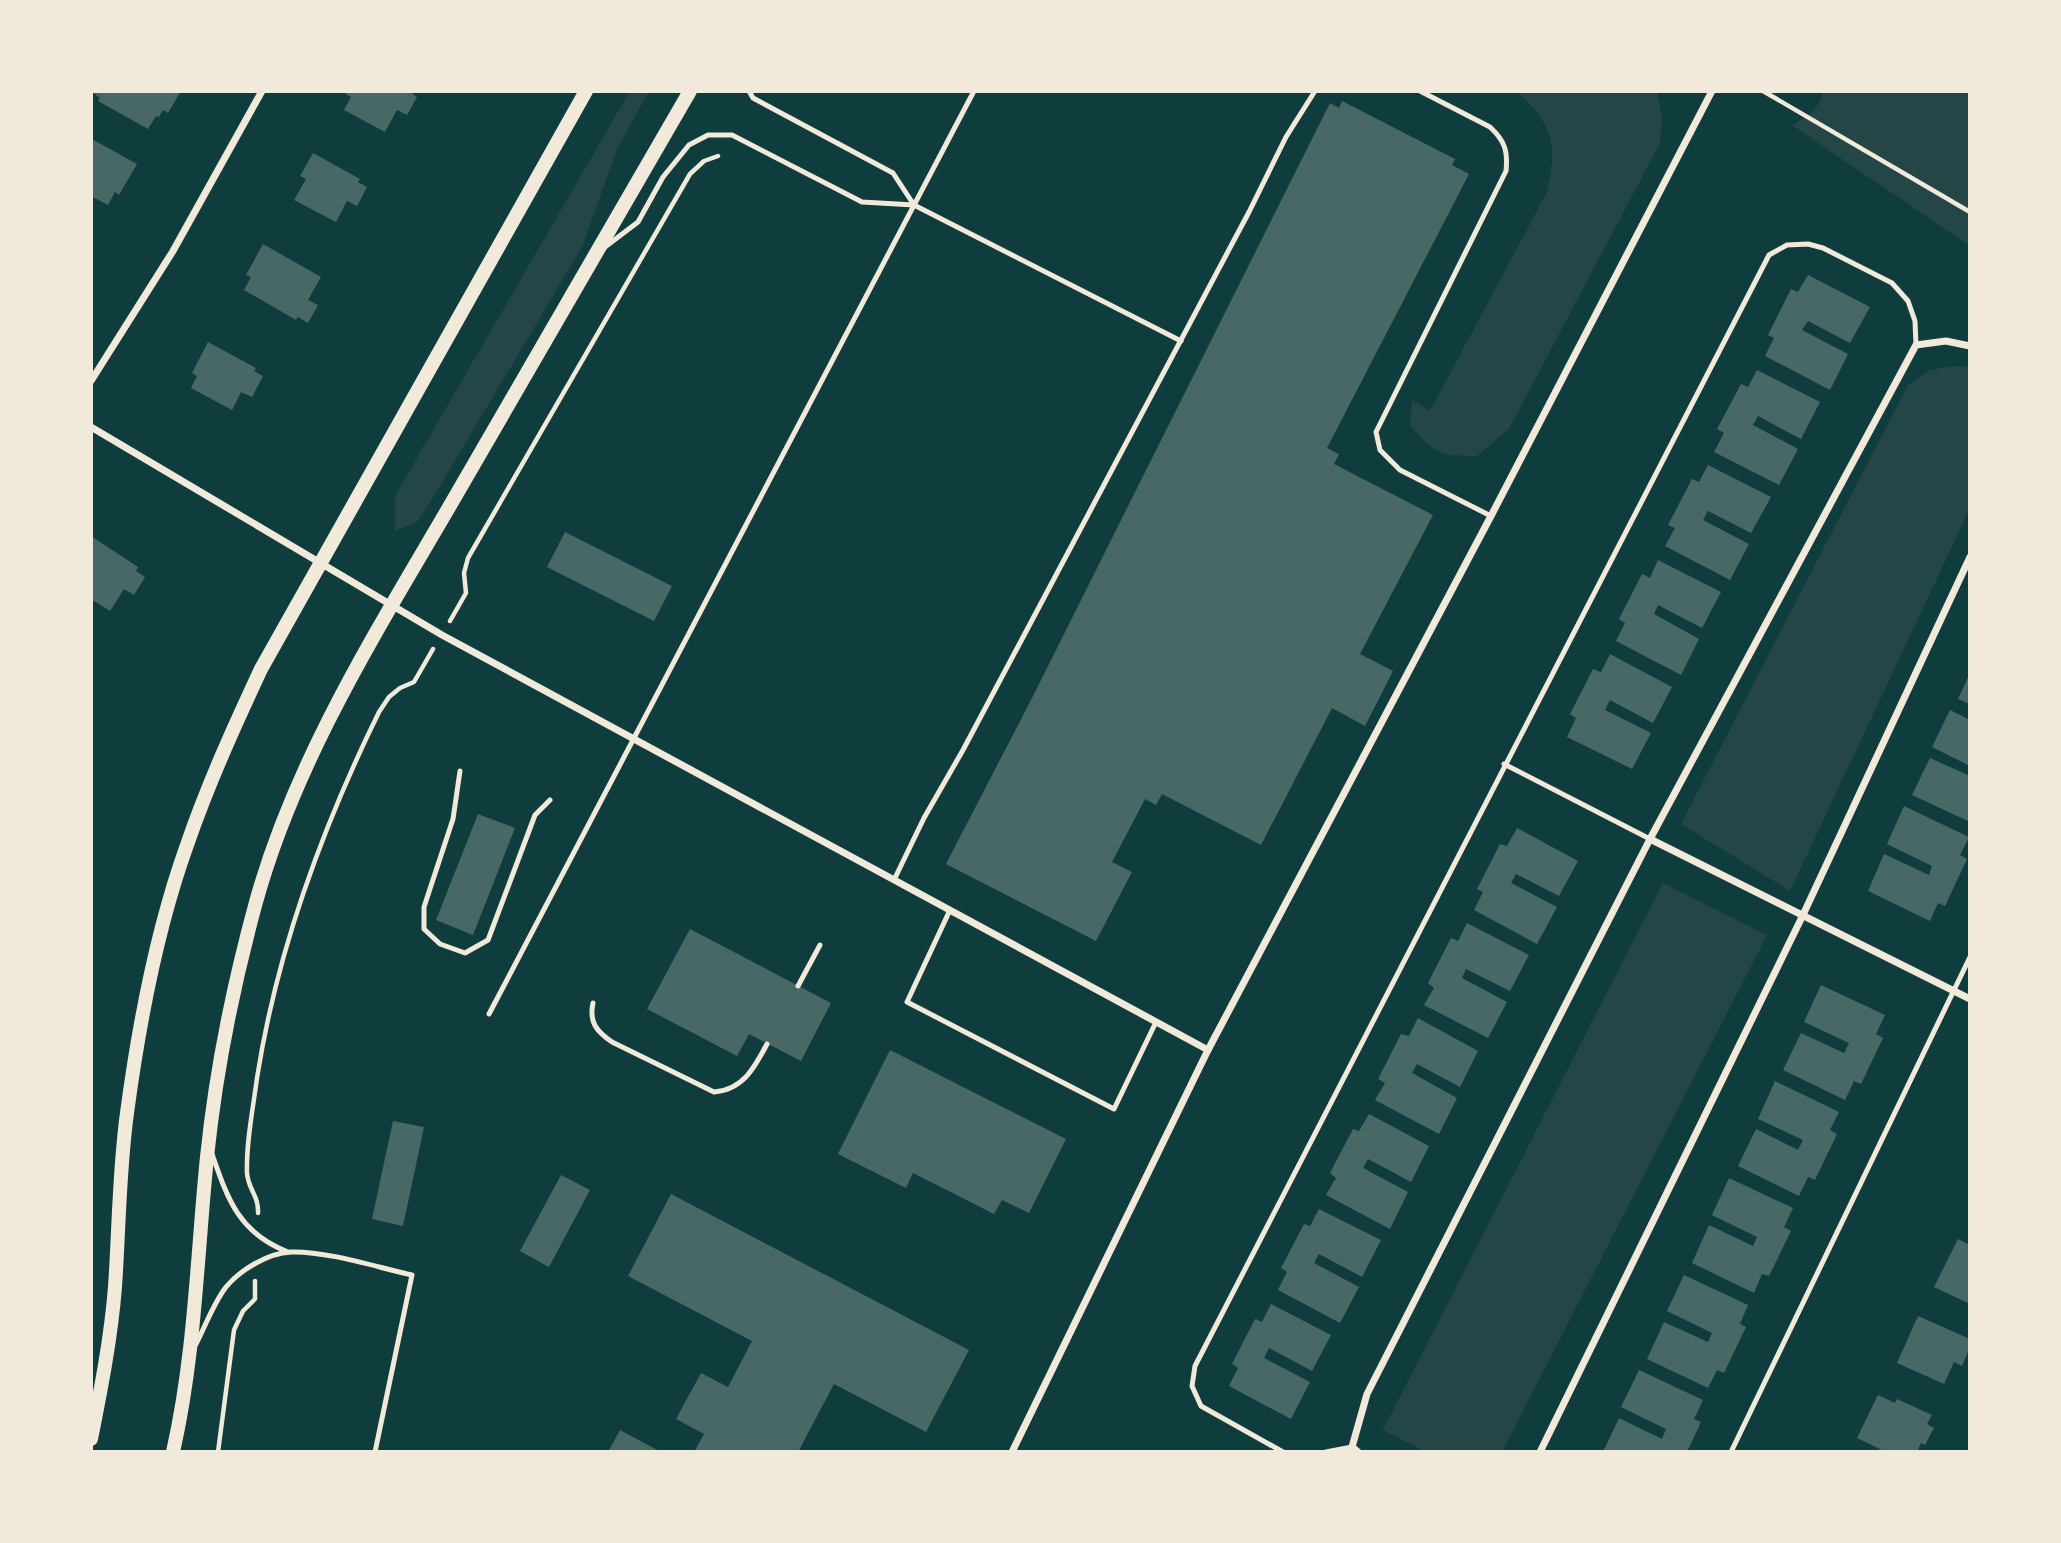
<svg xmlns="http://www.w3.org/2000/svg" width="2061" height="1543" font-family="'DM Sans',sans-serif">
<rect width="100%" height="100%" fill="#0f3d3e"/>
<g fill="#244646">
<path d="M630 91H649L618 147 582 247 428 506 417 522 395 531V496Z"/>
<path d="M1516 91H1657L1662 117 1660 143 1509 429 1477 456C1441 456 1433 454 1410 425L1412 400 1430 411 1546 194C1559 147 1553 123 1516 91Z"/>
<path d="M1823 91H1970V246L1792 125C1807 117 1820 109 1823 91Z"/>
<path d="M1952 366 1970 367V508L1790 891 1681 824 1908 385 1930 370Z"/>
<path d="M1663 883 1767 935 1502 1452H1427L1383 1430Z"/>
</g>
<g fill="#486865">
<path d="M91 91H181L168 113 163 110 159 117 156 116 148 129 98 101 100 98Z"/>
<path d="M347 91H409L417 97 407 115 397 110 385 132 344 110 351 97 346 94Z"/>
<path d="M1342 101 1455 159 1452 165 1469 174 1327 448 1339 454 1334 464 1433 515 1360 654 1393 671 1365 726 1332 708 1261 845 1162 794 1156 805 1145 799 1112 862 1132 872 1096 941 946 864 1032 698 1330 103 1339 108Z"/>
<path d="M92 139 137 164 119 195 115 192 108 205 91 196Z"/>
<path d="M313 153 360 179 358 182 367 187 357 206 347 201 336 222 294 200 306 179 300 176Z"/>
<path d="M263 244 321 277 308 300 318 305 308 323 298 317 296 320 244 290 251 277 246 275Z"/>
<path d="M1808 275 1870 307 1850 343 1808 321 1802 330 1848 354 1830 390 1765 356 1774 338 1768 335 1791 289 1798 292Z"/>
<path d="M208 342 256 368 254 371 263 376 252 397 241 392 232 410 191 388 197 376 192 373Z"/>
<path d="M1757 370 1820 402 1801 439 1758 416 1753 425 1798 449 1779 485 1714 452 1724 433 1717 429 1741 384 1748 387Z"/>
<path d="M1708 465 1771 497 1751 533 1708 511 1703 520 1749 544 1730 580 1665 546 1675 528 1668 525 1692 479 1699 482Z"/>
<path d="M565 532 672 586 654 621 547 567Z"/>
<path d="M91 536 138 567 136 571 145 577 134 595 124 589 110 611 91 599Z"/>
<path d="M1658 560 1721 592 1702 628 1658 605 1654 614 1699 639 1681 675 1616 641 1625 623 1619 619 1642 574 1650 578Z"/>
<path d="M1610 654 1672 687 1653 723 1610 700 1605 710 1651 733 1632 769 1567 737 1576 718 1570 714 1593 669 1601 672Z"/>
<path d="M1970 673V704L1958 699Z"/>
<path d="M1950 710 1970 720V766L1932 747Z"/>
<path d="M1930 758 1970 776V822L1912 795Z"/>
<path d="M1904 806 1969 837 1960 855 1967 859 1945 906 1938 903 1930 921 1868 891 1884 854 1929 875 1932 866 1887 844Z"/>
<path d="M478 814 515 828 473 935 436 920Z"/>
<path d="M1517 828 1578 861 1559 896 1516 874 1511 883 1557 907 1537 944 1474 910 1483 892 1477 889 1500 844 1507 846Z"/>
<path d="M1467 923 1529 955 1510 991 1466 969 1462 978 1507 1002 1488 1038 1424 1005 1434 988 1428 983 1451 938 1458 941Z"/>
<path d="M690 929 831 1003 801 1061 749 1034 737 1056 647 1009Z"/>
<path d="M1821 985 1885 1015 1876 1034 1883 1038 1861 1084 1854 1081 1845 1100 1783 1070 1801 1033 1844 1053 1849 1043 1804 1022Z"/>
<path d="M1418 1018 1478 1051 1460 1087 1417 1064 1412 1073 1457 1098 1439 1134 1375 1100 1385 1083 1378 1079 1401 1034 1409 1036Z"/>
<path d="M890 1050 1066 1139 1029 1213 1002 1200 994 1214 913 1173 906 1188 838 1154Z"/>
<path d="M1775 1081 1839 1112 1830 1130 1837 1134 1815 1180 1808 1177 1799 1196 1738 1166 1756 1129 1798 1150 1803 1140 1758 1119Z"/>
<path d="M1369 1114 1429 1146 1411 1182 1368 1159 1363 1168 1408 1192 1390 1229 1326 1195 1336 1178 1330 1173 1353 1129 1359 1131Z"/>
<path d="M393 1121 424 1127 403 1226 372 1219Z"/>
<path d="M561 1175 590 1190 549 1267 520 1251Z"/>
<path d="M1729 1178 1793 1208 1784 1227 1791 1231 1769 1276 1762 1274 1754 1293 1692 1263 1709 1225 1753 1246 1757 1237 1712 1215Z"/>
<path d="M671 1194 969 1350 926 1432 834 1384 798 1452H694L704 1434 676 1419 701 1373 728 1387 752 1341 628 1276Z"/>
<path d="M1319 1209 1381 1240 1362 1277 1319 1254 1314 1263 1359 1287 1340 1323 1278 1290 1287 1272 1281 1268 1304 1224 1310 1226Z"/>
<path d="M1958 1239 1970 1245V1304L1934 1287Z"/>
<path d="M1684 1275 1748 1305 1740 1324 1746 1327 1724 1373 1717 1370 1708 1388 1647 1359 1664 1322 1708 1342 1712 1333 1667 1311Z"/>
<path d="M1271 1304 1331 1335 1312 1371 1269 1348 1264 1358 1310 1382 1291 1419 1229 1386 1238 1368 1232 1364 1255 1319 1262 1322Z"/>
<path d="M1918 1316 1970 1339V1347L1962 1366 1954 1362 1944 1384 1897 1363Z"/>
<path d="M1639 1370 1703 1400 1694 1419 1701 1422 1687 1452H1603L1619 1418 1662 1439 1666 1429 1621 1407Z"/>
<path d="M1878 1395 1895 1403 1897 1399 1932 1415 1927 1424 1934 1428 1925 1445 1921 1443 1917 1452H1886L1857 1438Z"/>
<path d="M620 1430 661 1452H608Z"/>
</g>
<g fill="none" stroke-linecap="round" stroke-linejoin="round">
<g stroke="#f1e9da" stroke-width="4.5">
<path d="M1763 91 1970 212"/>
<path d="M450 621 466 593 464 573 468 558 690 174 704 161 718 156"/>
<path d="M258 1213C259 1196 248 1189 247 1173 246 1142 253 1109 257 1078 277 950 322 828 379 712L389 697 400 688 414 682 433 649"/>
<path d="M218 1452 234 1330 243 1311 255 1299V1281"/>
</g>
<g stroke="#f1e9da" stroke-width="5">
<path d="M1420 91 1490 127C1505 141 1508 151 1506 171L1376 432 1380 450 1400 470 1491 516"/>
<path d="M914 205 1181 341"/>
<path d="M605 247 638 222 663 177 689 145 708 135H732L862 202 914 205 893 173 753 98 749 91"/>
<path d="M1504 764 1650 839"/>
<path d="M460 771 453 819 424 907V929L440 944 465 953 488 940 535 815 550 800"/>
<path d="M894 880 924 818 963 750 1249 212 1286 137 1315 91"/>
<path d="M950 910 907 1002 1114 1109 1156 1022"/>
<path d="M798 986 820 945"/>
<path d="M593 1003C589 1022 596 1031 612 1042L714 1092C743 1090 755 1067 767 1044"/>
<path d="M489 1014 974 91"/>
<path d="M212 1154C228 1200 239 1233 288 1252"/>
<path d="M196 1344C206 1325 213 1304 226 1287 240 1270 268 1253 291 1252 327 1251 376 1267 412 1275L375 1452"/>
<path d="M1283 1452 1201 1406 1192 1386 1195 1366 1769 255 1787 245 1808 244 1823 248 1892 283 1908 301 1915 321 1916 345"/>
<path d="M1326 1452 1352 1447"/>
<path d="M1731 1452 1970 957"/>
</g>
<g stroke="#f1e9da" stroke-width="7">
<path d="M91 381 173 251 262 91"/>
<path d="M91 427 442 635 1208 1050"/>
<path d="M1650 839 1970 999"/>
<path d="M1012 1452 1208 1050 1491 516 1712 91"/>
<path d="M1358 1452 1352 1447 1367 1394 1650 839 1916 345 1946 341 1970 346"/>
<path d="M1540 1452 1802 917 1970 557"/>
</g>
<g stroke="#f1e9da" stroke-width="14">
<path d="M91 1439C101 1389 111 1338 115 1287 119 1229 119 1171 127 1113 139 1023 156 931 187 845 208 784 234 727 261 669L586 91"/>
<path d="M173 1452C195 1355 197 1256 207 1157 216 1070 233 986 256 902 295 761 375 634 448 509 528 369 609 230 690 91"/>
</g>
</g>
<rect width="2061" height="1543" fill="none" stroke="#f1e9da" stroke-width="186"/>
</svg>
